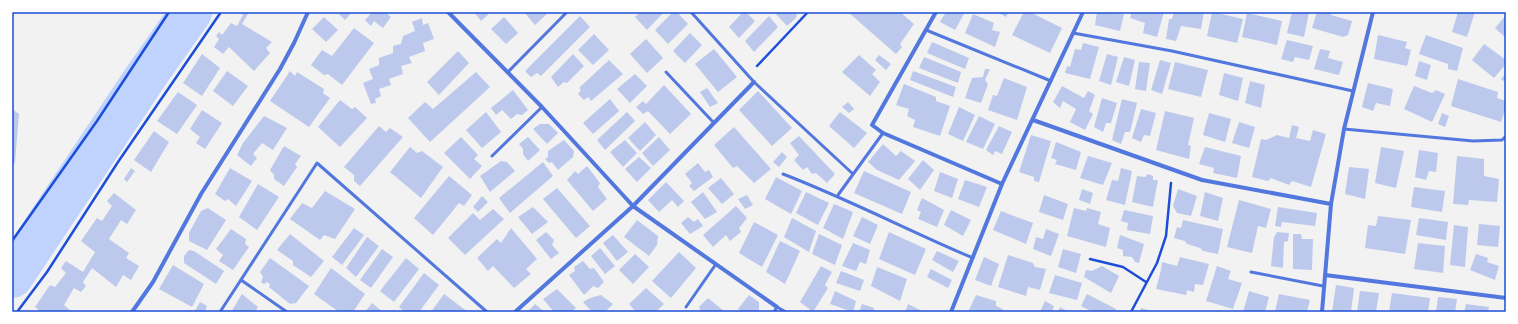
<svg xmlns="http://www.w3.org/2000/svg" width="1518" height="324" font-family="Ubuntu,sans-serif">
<rect width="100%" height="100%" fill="#f2f2f2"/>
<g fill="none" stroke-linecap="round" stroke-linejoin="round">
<path stroke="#bfd3fe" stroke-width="42" d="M12 277 146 76 191 12"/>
</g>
<g fill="#bdc9ec">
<path d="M240 12H249L242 24 272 42 266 48 270 53 254 71 229 47 223 54 214 47 219 39 216 36 219 32 222 35 231 23 237 26 243 15Z"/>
<path d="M337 12H352L345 20Z"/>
<path d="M372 12H385L391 17 383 28 374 21 371 26 365 20Z"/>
<path d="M474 12H491L481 21Z"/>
<path d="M524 12H549L535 25Z"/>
<path d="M640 12H664L647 30 635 17Z"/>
<path d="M673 12H677L688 24 668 44 655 30Z"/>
<path d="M743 12H746L755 21 739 38 729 27Z"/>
<path d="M774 12H796L797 13 796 18 787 26Z"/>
<path d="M848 12H900L914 24 900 44 902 47 896 54Z"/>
<path d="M946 12H965L955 30 940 22Z"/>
<path d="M997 12H1009L1006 17Z"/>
<path d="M1024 12H1030L1062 28 1050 53 1012 35Z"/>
<path d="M1097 12 1124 14 1120 31 1095 25Z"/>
<path d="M1132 12H1164L1157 37 1143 33 1145 23 1130 18Z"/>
<path d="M1174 12H1204L1201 29 1181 26 1176 41 1166 39 1169 19H1172Z"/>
<path d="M1212 12 1243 19 1237 43 1207 36Z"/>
<path d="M1292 12H1309L1304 37 1287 33Z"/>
<path d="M1317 12H1331V15L1352 21 1348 35 1343 37 1312 28Z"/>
<path d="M1458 12H1475L1467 37 1452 32Z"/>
<path d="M1247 13 1282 21 1277 45 1242 37Z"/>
<path d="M973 14 994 23 992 30 1000 32 995 47 965 33Z"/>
<path d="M1506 15V38L1495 28Z"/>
<path d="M580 16 590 27 541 76 537 73 531 77 525 71Z"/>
<path d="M769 16 778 27 754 52 745 41Z"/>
<path d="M324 17 338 30 326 42 312 29Z"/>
<path d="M504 17 518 33 506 44 491 29Z"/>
<path d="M422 18 423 25 428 23 434 39 423 43 425 51 409 57 412 63 401 66 403 74 389 79 391 85 379 89 381 96 375 99 376 103 371 104 363 83 373 79 369 69 379 65V58L393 53V46L401 44 403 36 415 31 412 22Z"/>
<path d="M354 28 374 43 342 85 328 74 324 75 311 65 322 50 332 56Z"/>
<path d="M690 33 702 45 685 63 673 51Z"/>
<path d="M594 34 609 50 593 65 578 50Z"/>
<path d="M1378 35 1407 42 1405 48 1411 50 1407 66 1374 59Z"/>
<path d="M1426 35 1463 48 1457 71 1448 69V64L1419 54Z"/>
<path d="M646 39 663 58 647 73 630 54Z"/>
<path d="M1287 40 1313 46 1309 60 1295 57 1293 62 1281 59Z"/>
<path d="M932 42 969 58 965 69 927 53Z"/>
<path d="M1083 43 1099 47 1090 79 1065 73 1067 66 1070 67 1075 49 1081 50Z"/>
<path d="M1484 44 1506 60V64L1494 78 1472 60Z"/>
<path d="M714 49 737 77 718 92 695 64Z"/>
<path d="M1320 49 1330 51 1328 58 1343 62 1339 75 1314 69Z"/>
<path d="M458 51 469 63 439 95 427 82Z"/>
<path d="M202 54 220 68 202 96 183 83Z"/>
<path d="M573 54 584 66 567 83 564 82 558 87 551 77Z"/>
<path d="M1107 54 1118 57 1111 85 1099 81Z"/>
<path d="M859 55 876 70 872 74 880 82 870 96 842 72Z"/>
<path d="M879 55 891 64 886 70 875 60Z"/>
<path d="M924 57 961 72 958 83 919 68Z"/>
<path d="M1124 57 1135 60 1129 86 1116 82Z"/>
<path d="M609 60 623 74 591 101 588 97 584 100 578 94 581 90 579 88Z"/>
<path d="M1160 60 1171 63 1162 94 1151 90Z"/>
<path d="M1419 61 1431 65 1427 80 1415 76Z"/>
<path d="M1139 62 1150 63 1146 91 1135 89Z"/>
<path d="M1175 62 1208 70 1201 97 1168 89Z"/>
<path d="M985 69H990L985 80 988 84 981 103 965 98 972 78 983 77Z"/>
<path d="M227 71 248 86 233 106 213 91Z"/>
<path d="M290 71 295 76 297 72 324 89 323 93 330 98 309 127 270 101Z"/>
<path d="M913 71 956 87 953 97 910 80Z"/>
<path d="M476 72 490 87 430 142 408 118 425 102 433 109Z"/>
<path d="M1224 73 1243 78 1238 101 1219 95Z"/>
<path d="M1506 73V83L1501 79Z"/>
<path d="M635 74 647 86 630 103 617 89Z"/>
<path d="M1004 78 1027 87 1017 120 988 110 993 95 997 96Z"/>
<path d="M1458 79 1498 92 1497 98 1506 101V113H1504L1501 122 1451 106Z"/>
<path d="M1250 81 1265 85 1261 108 1245 103Z"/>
<path d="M1368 83 1393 89 1390 106 1376 103 1373 111 1362 107Z"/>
<path d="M904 84 936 97V101L950 106 940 136 913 127 915 120 907 116 909 109 896 105Z"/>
<path d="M664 85 691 114 670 134 648 111 643 114 636 107 643 101 646 104Z"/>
<path d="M1062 86 1084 98 1088 91 1095 95 1089 111 1093 114 1085 130 1070 122 1076 109 1063 101 1060 108 1053 102Z"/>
<path d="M1414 86 1432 93 1436 90 1445 94 1432 122 1404 109Z"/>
<path d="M707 88 718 103 710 107 700 92Z"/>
<path d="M513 90 528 110 522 115 517 114 511 119 502 110 496 115 491 108Z"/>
<path d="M758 91 792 128 772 146 739 110Z"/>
<path d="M178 92 197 105 177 134 157 121Z"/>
<path d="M1102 98 1117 103 1111 123H1106L1103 132 1094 127Z"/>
<path d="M610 99 619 111 593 134 583 123Z"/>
<path d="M1122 99 1137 103 1130 132H1125L1121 144 1112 140Z"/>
<path d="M340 100 352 109 355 107 367 118 340 147 318 127Z"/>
<path d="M848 102 854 109 849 113 842 107Z"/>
<path d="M959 107 975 115 963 141 948 134Z"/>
<path d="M12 109 19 114 15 162 12 168Z"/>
<path d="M1141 109 1156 113 1150 136 1144 135 1141 142 1132 138Z"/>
<path d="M202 110 222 123 205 149 196 143 200 137 190 129Z"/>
<path d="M1165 111 1194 118 1188 145 1191 146 1189 159 1156 150Z"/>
<path d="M486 112 501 132 482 148 466 130Z"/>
<path d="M627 112 635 121 605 150 597 140Z"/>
<path d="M840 112 867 133 854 148 829 126Z"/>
<path d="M1209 113 1231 119 1225 142 1203 135Z"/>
<path d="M1442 113 1449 116 1445 127 1438 124Z"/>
<path d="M264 116 287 128 273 150 262 143 253 154 257 158 251 166 237 155 243 143Z"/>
<path d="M979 116 995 124 983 149 966 142Z"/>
<path d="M645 122 656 135 640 151 628 138Z"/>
<path d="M1239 122 1255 127 1249 148 1232 143Z"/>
<path d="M540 124H549L558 133 547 144 533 129Z"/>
<path d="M1292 125 1299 127 1296 138 1310 141 1313 130 1326 134 1311 187 1292 181 1289 185 1271 178 1268 181 1252 177 1261 139 1266 140 1277 135 1289 138Z"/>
<path d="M379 126 386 132 390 128 403 137 360 186 354 181V175L344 167Z"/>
<path d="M999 126 1012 132 1002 154 995 151 993 155 986 150Z"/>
<path d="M734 127 771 169 754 183 737 166 733 168 714 145Z"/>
<path d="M154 131 169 142 151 172 134 160Z"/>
<path d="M1031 135 1051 141 1039 182 1034 181V177L1019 172Z"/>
<path d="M799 136 835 174 827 183 816 173 812 174 807 167 803 170 794 160 799 155 790 143Z"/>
<path d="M461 137 478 155 474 159 482 166 470 179 444 153Z"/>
<path d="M528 137 540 150 528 161 523 154V149L519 144Z"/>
<path d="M659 137 670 150 653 166 642 153Z"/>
<path d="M564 140 574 151 573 157 558 170 552 162 549 163 545 159 548 157V151Z"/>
<path d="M625 140 637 153 623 167 610 152Z"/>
<path d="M1056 142 1081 152 1076 170 1055 164 1057 160 1051 158Z"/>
<path d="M883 144 896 156 901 151 915 161 899 180 877 170 868 162Z"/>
<path d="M284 146 301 156 295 164 297 167 284 186 274 179V175L270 170Z"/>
<path d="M410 147 417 153 422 151 443 167 421 198 390 172Z"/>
<path d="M1205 147 1241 156 1237 178 1213 173 1214 168 1199 164Z"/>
<path d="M1381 147 1404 151 1396 188 1375 183Z"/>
<path d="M1419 150 1438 153 1436 172 1429 171 1426 180 1415 177Z"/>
<path d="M782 152 787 157 779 167 773 162Z"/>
<path d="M1088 156 1112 163 1103 185 1080 178Z"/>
<path d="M1457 156 1484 159V176L1499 179 1497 202 1469 200 1468 205 1453 204Z"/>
<path d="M639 157 651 168 637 182 625 169Z"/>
<path d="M923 160 934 170 920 190 908 179Z"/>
<path d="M501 161 507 162 515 171 490 192 480 176Z"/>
<path d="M543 162 553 176 510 213 499 198Z"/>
<path d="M698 163 705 172 709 170 713 177 694 191 689 186 692 183 685 174Z"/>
<path d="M587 166 600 183 598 187 607 199 593 211 567 180 575 171 578 174Z"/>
<path d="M1349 167 1369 169 1365 199 1345 194Z"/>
<path d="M131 168 135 171 127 182 124 179Z"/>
<path d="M230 168 252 181 236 206 228 199 225 201 215 194Z"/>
<path d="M1121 168 1132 171 1125 205 1106 200 1112 180 1118 181Z"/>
<path d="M864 171 911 192 902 214 854 193Z"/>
<path d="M940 172 958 179 952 198 934 191Z"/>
<path d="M1148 174 1153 176V180H1158L1153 207 1132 202 1137 176 1145 177Z"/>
<path d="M449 176 472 195 464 206 459 203 433 235 414 218Z"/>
<path d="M776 177 802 191 791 214 765 199Z"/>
<path d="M721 178 734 194 722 204 708 188Z"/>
<path d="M965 180 987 187 979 207 958 199Z"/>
<path d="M666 182 684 201 678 207 672 200 659 212 648 200Z"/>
<path d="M258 184 279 197 257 230 239 217Z"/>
<path d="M1414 187 1445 191 1442 212 1411 207Z"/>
<path d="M557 188 590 226 576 238 543 199Z"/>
<path d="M1082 189 1093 193 1090 204 1079 200Z"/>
<path d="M1178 189 1197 196 1191 216 1177 213 1173 206Z"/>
<path d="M325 191 355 209 335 239 324 235 320 240 290 219 302 203 312 208Z"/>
<path d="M703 192 717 212 705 219 691 202Z"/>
<path d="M806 192 829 203 818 225 796 213Z"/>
<path d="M1205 192 1223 198 1218 221 1200 216Z"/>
<path d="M114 193 136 210 127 224 121 220 109 239 129 253 126 258 139 266 131 280 123 275 116 287 92 268 83 282 86 286 81 292 74 288 64 305 72 312H41L35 307 50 285 55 287 66 273 61 268 66 261 83 272 95 252 81 241 97 218 102 221 112 206 107 201Z"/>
<path d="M747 195 753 205 745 209 738 199Z"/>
<path d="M1044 195 1068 204 1063 220 1039 212Z"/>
<path d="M482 196 488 202 478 212 473 207Z"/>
<path d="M922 198 944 210 937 227 918 219 921 212 917 210Z"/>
<path d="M1239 200 1271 209 1266 228 1258 226 1252 253 1227 247Z"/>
<path d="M834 204 853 212 843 239 823 228Z"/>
<path d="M736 206 747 218 739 228 741 232 730 241 726 235 713 247 703 235Z"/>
<path d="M533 207 548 222 532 234 518 217Z"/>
<path d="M1278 207 1317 213 1315 226 1282 222 1281 227 1275 226Z"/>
<path d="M208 208 226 220 207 250 189 241V233L201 211Z"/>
<path d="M1074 208 1086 211 1087 208 1101 212 1098 224 1110 228 1106 247 1067 236Z"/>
<path d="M493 209 504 219 465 255 448 238 473 213 480 220Z"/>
<path d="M951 210 971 220 963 236 944 225Z"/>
<path d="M1124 210 1153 216 1150 234 1127 230 1128 223 1121 221Z"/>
<path d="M1001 211 1033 223 1026 244 993 230Z"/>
<path d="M1378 216 1411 220 1405 254 1365 248 1368 225 1376 226Z"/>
<path d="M688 217 694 222 698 219 703 226 690 234 681 223Z"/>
<path d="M862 217 878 225 870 244 853 236Z"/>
<path d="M792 218 816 231 809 252 784 237Z"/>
<path d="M1419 218 1448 222 1446 240 1416 235Z"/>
<path d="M637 220 658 236 657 245 649 256 624 237Z"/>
<path d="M1183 220 1223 229 1218 254 1203 251 1200 248 1187 244 1185 241 1174 238 1177 227 1181 228Z"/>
<path d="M754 222 778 235 762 267 739 253Z"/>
<path d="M1479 224 1500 226 1498 247 1477 245Z"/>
<path d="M1454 225 1468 227 1465 267 1450 265Z"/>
<path d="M354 228 364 235 342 265 332 257Z"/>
<path d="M511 228 537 259 526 269 531 274 514 288 493 266 488 271 477 258 497 239 501 243Z"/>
<path d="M231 229 246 239 245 244 249 247 233 270 219 261 223 255 216 249Z"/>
<path d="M1046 229 1059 234 1051 256 1033 249 1036 237 1043 239Z"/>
<path d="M546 232 554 240 552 245 559 253 551 259 536 240Z"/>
<path d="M889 232 926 249 915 275 879 259Z"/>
<path d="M1277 232 1289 233 1288 241 1284 242 1283 268 1271 266 1274 237Z"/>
<path d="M290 234 324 261 311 277 293 265V261L277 250Z"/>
<path d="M819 234 842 245 835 265 812 254Z"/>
<path d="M1293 234H1301L1302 239H1313L1312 270 1293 269Z"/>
<path d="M613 235 628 252 617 261 603 243Z"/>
<path d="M1120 235 1144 244 1139 263 1135 262 1132 257 1123 256V250L1117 248Z"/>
<path d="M367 237 379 246 356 277 346 268Z"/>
<path d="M780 241 800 251 785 284 766 272Z"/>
<path d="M853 243 870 250 866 264 860 262 856 271 842 266Z"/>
<path d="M1418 243 1445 246 1443 273 1414 269Z"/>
<path d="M600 248 615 266 605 274 591 256Z"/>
<path d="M382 249 393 257 371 288 360 280Z"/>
<path d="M1063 249 1081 254 1076 273 1058 267Z"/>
<path d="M189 250 194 251 224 271 216 284 184 263V256Z"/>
<path d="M937 251 959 261 953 272 932 260Z"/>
<path d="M679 252 696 268 671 298 652 281Z"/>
<path d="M635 254 649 267 633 284 619 270Z"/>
<path d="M1476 254 1488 258 1487 262 1499 266 1495 280 1470 270Z"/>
<path d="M1008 255 1033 263 1035 267 1046 269 1040 290 1028 287 1026 296 998 287Z"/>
<path d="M984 257 999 264 991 286 975 280Z"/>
<path d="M1180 257 1209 264 1203 285 1195 284 1194 292 1187 290 1186 295 1156 289 1161 270 1162 262 1177 266Z"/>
<path d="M270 258 309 286 296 303 290 304 269 287 270 284 267 282 264 284 261 282 263 277 260 272Z"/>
<path d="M406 258 419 269 394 302 380 291Z"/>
<path d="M583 261 590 269 594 268 604 282 598 288 593 286 584 295 569 275 575 271 574 267Z"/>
<path d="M173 265 204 284 192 307 159 289Z"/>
<path d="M821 266 832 272 825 285 828 288 813 312 800 302Z"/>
<path d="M1102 266 1119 276 1111 293 1084 277 1086 270 1092 271Z"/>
<path d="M1217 266 1231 271 1228 279 1242 283 1233 309 1206 301Z"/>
<path d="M877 267 907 279 900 301 871 286Z"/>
<path d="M331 268 365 294 353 312H339L314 294Z"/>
<path d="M931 269 952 280 948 288 927 277Z"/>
<path d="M841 271 864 280 860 291 836 283Z"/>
<path d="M424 273 439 285 419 312H405L399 307Z"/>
<path d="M1055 275 1082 283 1077 300 1049 293Z"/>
<path d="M1336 285 1354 288 1351 312H1332Z"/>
<path d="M646 288 664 304 656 312H636L629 304Z"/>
<path d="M557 289 576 308 571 312H554L543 299Z"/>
<path d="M835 291 856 301 853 312 830 304Z"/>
<path d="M1249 291 1269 297 1265 312H1243Z"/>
<path d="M1360 291 1379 293 1376 312H1357Z"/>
<path d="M1392 293 1430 298 1428 312H1389Z"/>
<path d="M242 294 258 307 255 312H231Z"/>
<path d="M444 294 468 312H431Z"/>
<path d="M1087 294 1116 309 1115 312H1093L1081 306Z"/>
<path d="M1279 294 1310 300 1307 312H1275Z"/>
<path d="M601 295 613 304 605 312H592L583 302 590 298Z"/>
<path d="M749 295 759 302V312H742L738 309Z"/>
<path d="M976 295 996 301V306L1003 309 1001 312H968Z"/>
<path d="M1438 297 1457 299 1455 312H1436Z"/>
<path d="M708 298 724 311V312H701L699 307Z"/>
<path d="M1045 301 1054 306 1052 312H1040Z"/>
<path d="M200 302 207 306 205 312H194Z"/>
<path d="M372 303 383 312H365Z"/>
<path d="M535 304 545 312H527Z"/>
<path d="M862 304 874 308 873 312H859Z"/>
<path d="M908 304 924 312H905Z"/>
<path d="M1466 304 1489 307 1488 312H1464Z"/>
<path d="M1060 307 1069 312H1058Z"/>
<path d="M1141 308 1155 312H1140Z"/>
</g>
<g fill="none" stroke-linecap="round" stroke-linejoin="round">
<g stroke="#1d4ed8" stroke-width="2.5">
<path d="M757 66 808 12"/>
<path d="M12 241 97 121 169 12"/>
<path d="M1090 259 1123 267 1146 282"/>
<path d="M17 312 47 272 118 162 221 12"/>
<path d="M1131 312 1157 263 1166 236 1171 183"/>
</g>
<g stroke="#5277de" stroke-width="3">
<path d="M691 12 754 82 853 174"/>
<path d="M926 30 1051 81"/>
<path d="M1073 33 1172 51 1353 91"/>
<path d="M508 72 567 12"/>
<path d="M666 72 714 123"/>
<path d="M1344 129 1473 141 1502 140 1506 136"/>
<path d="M492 156 542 107"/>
<path d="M783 174C848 199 909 231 973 258"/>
<path d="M838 195 883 133"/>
<path d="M1251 272 1323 286"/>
<path d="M241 280 287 312"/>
<path d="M686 307 716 264"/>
<path d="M220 312 317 163 487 312"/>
<path d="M774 312 777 307 786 312"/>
</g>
<g stroke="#5277de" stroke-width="4">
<path d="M448 12 542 107 633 206 777 307"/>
<path d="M936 12 872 125 883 133 1002 184"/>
<path d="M1033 120 1202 180 1331 204"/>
<path d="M1325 275 1506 298"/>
<path d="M132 312 153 282 201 194 280 69 294 43 308 12"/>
<path d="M515 312 633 206 754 82"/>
<path d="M951 312 1002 184 1083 12"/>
<path d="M1322 312 1331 204 1344 129 1373 12"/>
</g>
</g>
<rect width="1518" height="324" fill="none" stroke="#ffffff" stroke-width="26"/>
<rect x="13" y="13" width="1492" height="298" fill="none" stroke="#1d4ed8" stroke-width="1.5"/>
</svg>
